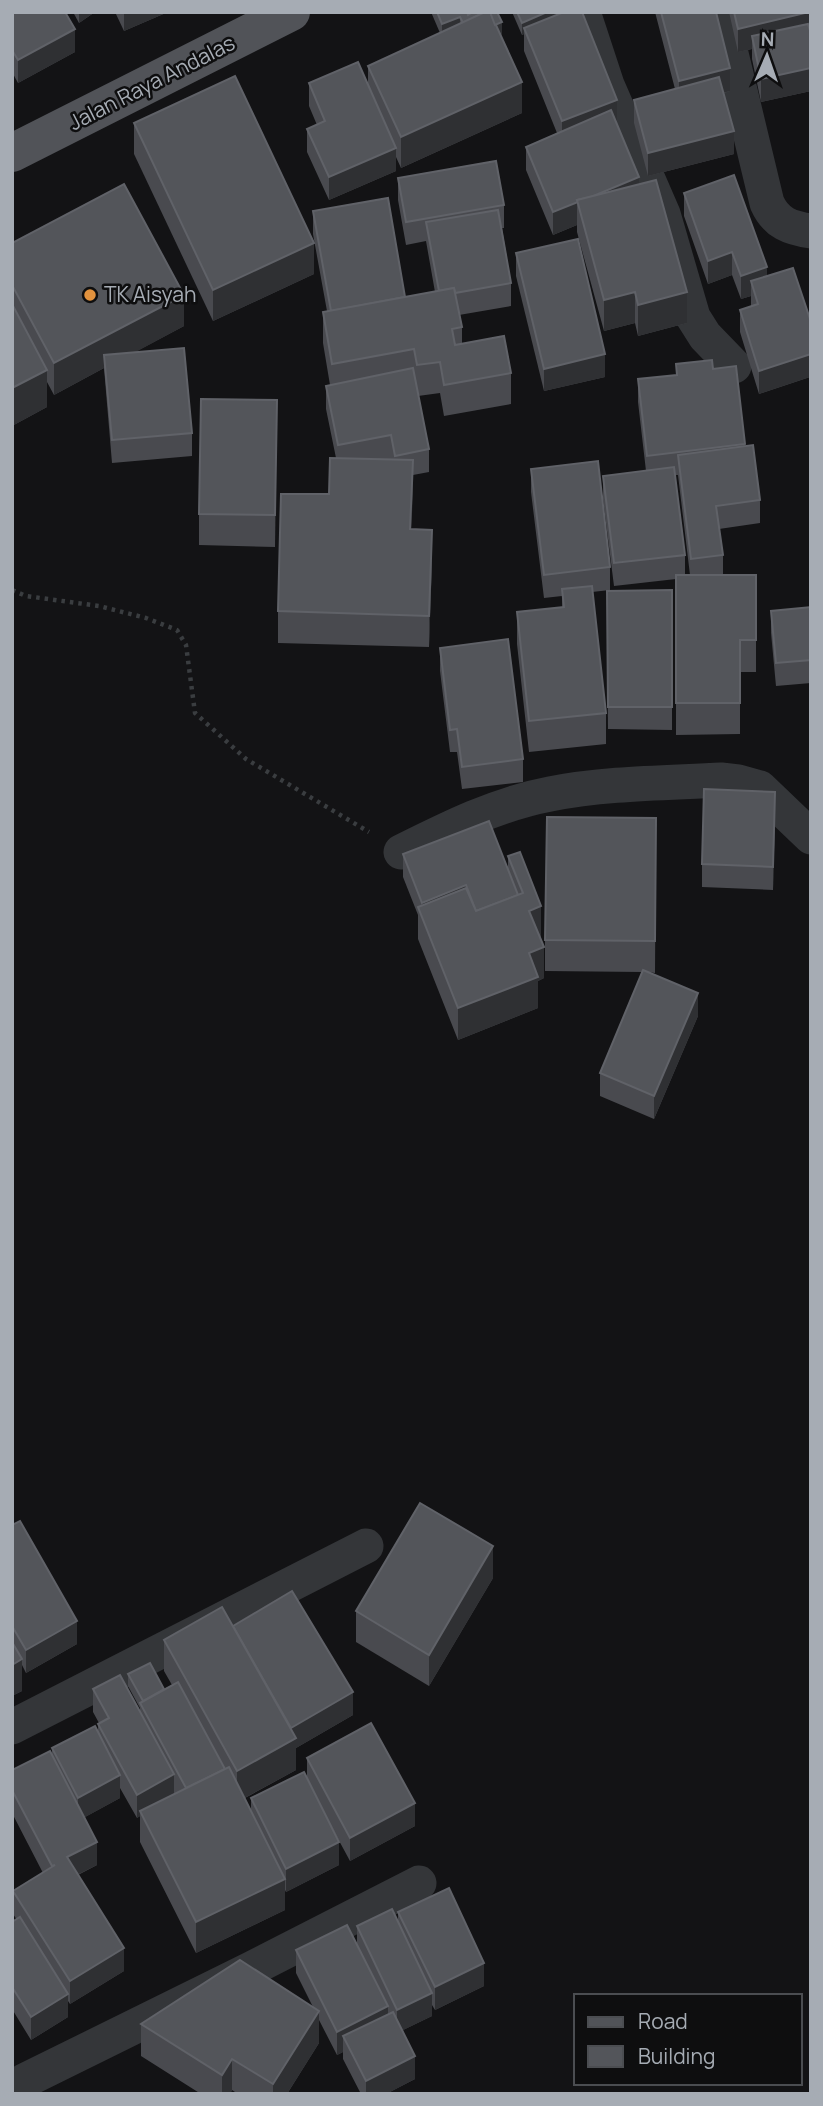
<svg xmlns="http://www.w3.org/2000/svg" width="823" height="2106" font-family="Manrope,sans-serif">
<rect width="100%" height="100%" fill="#131315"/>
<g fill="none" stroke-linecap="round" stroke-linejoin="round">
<path stroke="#3a3d40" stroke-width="4.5" stroke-dasharray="3.5 5" stroke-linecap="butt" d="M12 590 26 596 99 606 146 618 177 630 186 645 195 713 246 759 369 832"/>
<g stroke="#343639" stroke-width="35">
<path d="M583 12 607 85 663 214 693 317 705 336 734 366"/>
<path d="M721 12 767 203C776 223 790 228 811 231"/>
<path d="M401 852C449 828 497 804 550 794 606 783 665 783 721 780L738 782 760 788 811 837"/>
<path d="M12 1727 366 1546"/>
<path d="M24 2081 251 1969 419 1883"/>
</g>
<path stroke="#515358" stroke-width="38" d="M12 153 291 12"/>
</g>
<g fill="#494a4f" fill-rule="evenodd">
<path d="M12 12 75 52 18 83 12 72Z"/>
<path d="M73 12H95L79 23Z"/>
<path d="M115 12H168L124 31Z"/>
<path d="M431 12H497L502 34 500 35 522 113 401 168 396 157V171L329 200 307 152V129L317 125 309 106V83L368 86V66L440 33Z"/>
<path d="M512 12H582L617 123H616L639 184 687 323 638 336 635 323 604 331 577 232V225L553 235 526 170V147L557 133 524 51V34L522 35Z"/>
<path d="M655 12H716L730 91 724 93 734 154 648 176 634 123V100L675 89Z"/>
<path d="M729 12H811V91L761 102 752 59V49L738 52Z"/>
<path d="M134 123 314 274 213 321 134 154Z"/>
<path d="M398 178 504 205V228H502L511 283V306L459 315 462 327V343L511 373V404L444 416 440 393 418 396 429 449V472L413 475 411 529 432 561 429 647 278 643V611L329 494 336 458 326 409V386L330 385 323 343V312L327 311 313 234V211L405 297 435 292 426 241 406 245 398 200Z"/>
<path d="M684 193 811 322V385L810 377 759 394 740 332V310L751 306V296L741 299 732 275 708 284 684 216Z"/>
<path d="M12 243 184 326 135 352 192 433V456L112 463 104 368 54 395 47 382V407L12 426Z"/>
<path d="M516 253 605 377 544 391 516 276Z"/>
<path d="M676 364 713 369 736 366 745 446 760 500V523L719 529 723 555V575H756V672H740V734L676 735V579L614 586 603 499V476L646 471 638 402V379L676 375ZM675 475H678L690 575H685V555Z"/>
<path d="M277 400 275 547 199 545V514Z"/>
<path d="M531 469 610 567V590L592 592 606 713V744L529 752 517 644V612L562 608V596L544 598 531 492Z"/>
<path d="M672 590V730L608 729 607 591Z"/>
<path d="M811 607V683L776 686 771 633V611Z"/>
<path d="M440 648 523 759V782L462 789 457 752H450L440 671Z"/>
<path d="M775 815 773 890 702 887V864Z"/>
<path d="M656 818 655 973 648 972 698 1016 654 1119 600 1096V1073L642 972 545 971V940Z"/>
<path d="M403 854 508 870V856L541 938H540L544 978 538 981V1008L458 1040 418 939V915L403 877Z"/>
<path d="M12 1525 77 1644 26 1673 22 1665V1691L12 1696Z"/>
<path d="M493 1578 429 1686 356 1642V1611Z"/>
<path d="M233 1626 353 1715 296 1748V1770L245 1798 251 1810V1798L307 1777V1758L415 1826 350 1861 330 1824 339 1865 286 1892 285 1890V1910L196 1953 140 1842V1816L137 1818 120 1788V1798L85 1817 97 1865 78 1875 124 1971 70 2004 68 2001V2017L31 2040 12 2009V1922L17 1920 13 1914V1891L43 1873 12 1813V1770L52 1755V1748L98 1732V1724L99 1723 93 1712V1689L140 1711V1708L128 1686V1674L164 1689 172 1685 164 1671V1640Z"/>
<path d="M398 1912 484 1986 435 2010 432 2005V2016L403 2030 415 2079 386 2094H361L343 2059V2052L337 2055 319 2020V2043L287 2094H238L232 2090 230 2094H201L141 2056V2024L313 2007 296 1973V1950L357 1944V1926L398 1923Z"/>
</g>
<g fill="#2f3033">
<path d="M79 12H95L79 23Z"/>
<path d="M124 12H168L124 31Z"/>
<path d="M547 12H564L524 28V34L522 35V23Z"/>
<path d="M811 12V35L752 36V49L738 52V29Z"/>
<path d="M460 17V29L442 36V24Z"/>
<path d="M502 22V34L469 49V36Z"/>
<path d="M75 29V52L18 83V60Z"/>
<path d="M730 68V91L679 104V81Z"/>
<path d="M811 68V91L761 102V79Z"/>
<path d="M522 82V113L401 168V137Z"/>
<path d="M617 100V123L562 144V121Z"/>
<path d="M734 131V154L648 176V153Z"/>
<path d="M396 148V171L329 200V177Z"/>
<path d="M639 177V199L578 202Z"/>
<path d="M577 202V225L553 235V212Z"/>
<path d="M314 243V274L213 321V290Z"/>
<path d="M732 252V275L708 284V261Z"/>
<path d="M767 267V290L751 281V296L741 299V276Z"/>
<path d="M635 292V323L604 331V300Z"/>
<path d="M687 292V323L638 336V305Z"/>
<path d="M184 295V326L106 368 104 355V368L54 395V363Z"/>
<path d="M605 354V377L544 391V369Z"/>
<path d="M811 354 810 377 759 394V371Z"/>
<path d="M47 370V407L12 426V388Z"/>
<path d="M413 460V491L410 560V529Z"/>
<path d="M432 530V561L429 647V616Z"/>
<path d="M775 792V815L773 890V867Z"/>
<path d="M466 885V908L422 918V903Z"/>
<path d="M541 906V938L529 943V911Z"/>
<path d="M544 947V978L538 981V1008L458 1040V1008L529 953Z"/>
<path d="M698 993V1016L654 1119V1096Z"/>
<path d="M493 1546V1578L429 1686V1655Z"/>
<path d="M77 1621V1644L26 1673V1650Z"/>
<path d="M22 1659V1691L12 1696V1665Z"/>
<path d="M353 1692V1715L296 1748V1770L237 1802V1771L291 1741V1728Z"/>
<path d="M174 1774V1797L140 1811V1816L137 1818V1795Z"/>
<path d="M120 1775V1798L78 1821V1798Z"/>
<path d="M415 1803V1826L350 1861V1838Z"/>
<path d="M97 1842V1865L67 1880V1857Z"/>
<path d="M339 1842V1865L286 1892V1869Z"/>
<path d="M285 1879V1910L196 1953V1922Z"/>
<path d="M124 1948V1971L70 2004V1981Z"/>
<path d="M484 1963V1986L435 2010V1987Z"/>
<path d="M432 1993V2016L397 2033V2010Z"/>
<path d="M68 1994V2017L31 2040V2017Z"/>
<path d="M388 2006V2029L343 2036V2052L337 2055V2032Z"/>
<path d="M319 2011V2043L287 2094H273V2084Z"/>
<path d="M415 2056V2079L386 2094H366V2081Z"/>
<path d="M232 2059V2090L230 2094H222V2075Z"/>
</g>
<g fill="#53555a" stroke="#606268" stroke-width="2">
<path d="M12 12H65L75 29 18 60 12 50Z"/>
<path d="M437 12H467L468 15 473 12H485L463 23 460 17 442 24Z"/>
<path d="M485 12H490L522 82 401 137 368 66Z"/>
<path d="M490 12H497L502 22 495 25Z"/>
<path d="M517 12H547L522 23Z"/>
<path d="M564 12H582L617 100 562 121 524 28Z"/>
<path d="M661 12H716L730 68 679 81Z"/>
<path d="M734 12H809L738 29Z"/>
<path d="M808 24 811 34V68L761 79 752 36Z"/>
<path d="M358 62 396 148 329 177 307 129 325 121 309 83Z"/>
<path d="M235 76 314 243 213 290 134 123Z"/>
<path d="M719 77 734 131 648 153 634 100Z"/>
<path d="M611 110 639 177 591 197 577 200 578 202 553 212 526 147Z"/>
<path d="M496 161 504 205 406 222 398 178Z"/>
<path d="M734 175 767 267 741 276 732 252 708 261 684 193Z"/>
<path d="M656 180 687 292 638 305 635 292 604 300 577 200Z"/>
<path d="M124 184 184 295 54 363 12 285V243Z"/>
<path d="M388 198 405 297 331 311 313 211Z"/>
<path d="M498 210 511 283 455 293 454 288 439 291 426 222Z"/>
<path d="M578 239 605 354 544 369 516 253Z"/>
<path d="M793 268 811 322V354L759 371 740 310 758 304 751 281Z"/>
<path d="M454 288 462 327 452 329 455 345 504 336 511 373 444 385 440 362 417 365 414 349 332 364 323 312Z"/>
<path d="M12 304 47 370 12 388Z"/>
<path d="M184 348 192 433 112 440 104 355Z"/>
<path d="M712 360 713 369 736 366 745 444 647 456 638 379 677 375 676 364Z"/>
<path d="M413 368 429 449 395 456 391 435 338 445 326 386Z"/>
<path d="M201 399 277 400 275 515 199 514Z"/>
<path d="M753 445 760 500 716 506 723 555 691 559 678 455Z"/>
<path d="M330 458 413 460 410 529 432 530 429 616 278 611 281 494H329Z"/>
<path d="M598 461 610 567 544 575 531 469Z"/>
<path d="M674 467 685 555 614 563 603 476Z"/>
<path d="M676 575H756V640H740V703H676Z"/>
<path d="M592 586 606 713 529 721 517 612 564 607 562 589Z"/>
<path d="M672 590V707H608L607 591Z"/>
<path d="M811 607V660L776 663 771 611Z"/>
<path d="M508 639 523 759 462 767 457 729 450 730 440 648Z"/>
<path d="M704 789 775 792 773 867 702 864Z"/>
<path d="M547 817 656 818 655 941 545 940Z"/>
<path d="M489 821 518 895 476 911 466 885 422 903 403 854Z"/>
<path d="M520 852 541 906 529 911 544 947 529 953 538 977 458 1008 418 907 466 888 476 911 523 893 508 856Z"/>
<path d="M643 970 698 993 654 1096 600 1073Z"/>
<path d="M420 1503 493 1546 429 1655 356 1611Z"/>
<path d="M20 1521 77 1621 26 1650 12 1626V1525Z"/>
<path d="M292 1591 353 1692 291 1728 233 1626Z"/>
<path d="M222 1607 296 1738 237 1771 164 1640Z"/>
<path d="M12 1642 22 1659 12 1665Z"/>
<path d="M150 1663 164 1689 143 1701 128 1674Z"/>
<path d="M120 1675 174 1774 137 1795 98 1724 109 1718 93 1689Z"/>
<path d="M178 1682 225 1769 186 1788 140 1703Z"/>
<path d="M371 1723 415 1803 350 1838 307 1758Z"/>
<path d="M95 1726 120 1775 78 1798 52 1748Z"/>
<path d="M50 1751 97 1842 67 1857 124 1948 70 1981 13 1891 55 1865 52 1866 12 1790V1770Z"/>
<path d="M229 1767 285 1879 196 1922 140 1811Z"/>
<path d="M304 1772 339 1842 286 1869 251 1798Z"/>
<path d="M449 1888 484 1963 435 1987 398 1912Z"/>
<path d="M392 1909 432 1993 397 2010 357 1926Z"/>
<path d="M20 1917 68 1994 31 2017 12 1987V1922Z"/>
<path d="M347 1925 388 2006 337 2032 296 1950Z"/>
<path d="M240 1960 319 2011 273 2084 232 2059 222 2075 141 2024Z"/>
<path d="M393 2012 415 2056 366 2081 343 2036Z"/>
</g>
<circle fill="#e2923e" stroke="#0e0e0f" stroke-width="2.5" cx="90" cy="295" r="7"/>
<g text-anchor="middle" stroke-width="5" stroke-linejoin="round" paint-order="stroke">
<g font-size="21" fill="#a6acb4" stroke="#0e0e0f">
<text transform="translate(152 83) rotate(-27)" y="7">Jalan Raya Andalas</text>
</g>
<g font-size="21" fill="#a6acb4" stroke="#0e0e0f" text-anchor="start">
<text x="104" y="302">TK Aisyah</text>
</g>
</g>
<rect width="823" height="2106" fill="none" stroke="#a6acb4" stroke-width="28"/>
<rect x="574" y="1994" width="228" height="91" fill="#0e0e0f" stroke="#4b4d51" stroke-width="2"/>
<rect x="588" y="2017" width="35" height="10" fill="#515358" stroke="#4b4d51" stroke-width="2"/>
<text x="638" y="2029" font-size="21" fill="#a6acb4">Road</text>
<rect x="588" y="2046" width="35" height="21" fill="#53555a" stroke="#4b4d51" stroke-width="2"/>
<text x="638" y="2064" font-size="21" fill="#a6acb4">Building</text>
<g transform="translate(767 56) rotate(2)" stroke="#0e0e0f" stroke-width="5" paint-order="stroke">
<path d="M0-5L12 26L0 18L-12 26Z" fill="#a6acb4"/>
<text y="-10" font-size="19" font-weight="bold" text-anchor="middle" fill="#a6acb4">N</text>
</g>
</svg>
